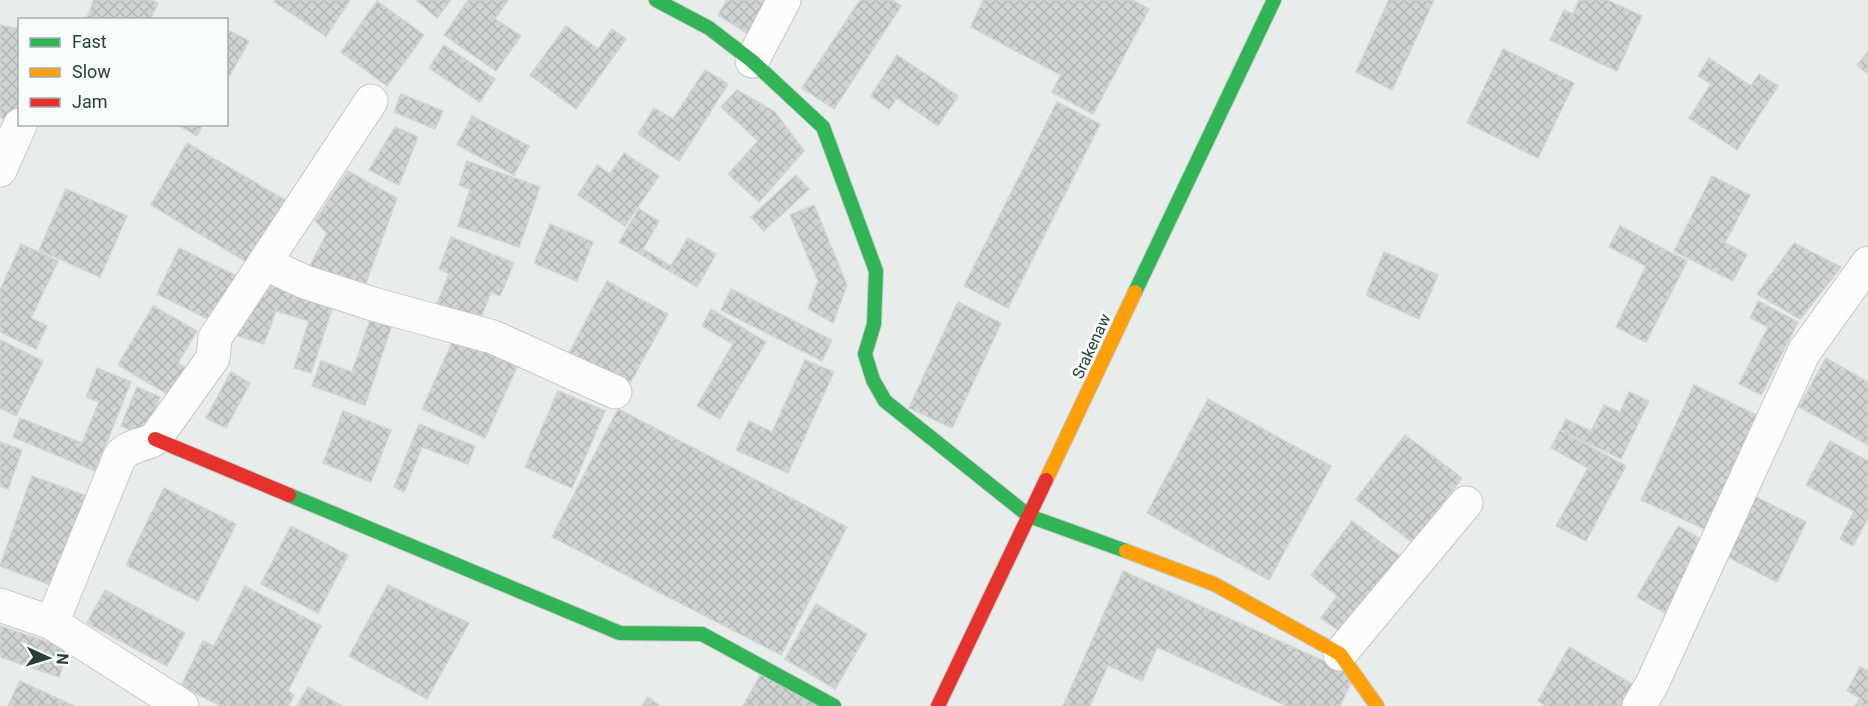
<svg xmlns="http://www.w3.org/2000/svg" width="1868" height="706" font-family="Roboto,sans-serif">
<defs>
<pattern id="building-cross-hatch" width="8" height="8" patternUnits="userSpaceOnUse" patternTransform="scale(1.5)"><rect width="8" height="8" fill="#cfd3d2"/><path d="M0 0l8 8M0 8l8-8" fill="none" stroke="#b2b6b5"/></pattern>
</defs>
<rect width="100%" height="100%" fill="#e8ecea"/>
<g fill="url(#building-cross-hatch)" stroke="#d0d5d3" stroke-width="1.5">
<path d="M94 0H151L158 3 150 20H86Z"/>
<path d="M276 0H350L326 36 274 2Z"/>
<path d="M416 0H451L437 18Z"/>
<path d="M468 0H508L495 19 521 36 496 71 444 35Z"/>
<path d="M727 0H771L750 35 718 15Z"/>
<path d="M860 0H892L901 6 834 109 802 88Z"/>
<path d="M983 0H1132L1149 9 1093 114 1052 92 1061 75 971 27Z"/>
<path d="M1389 0H1434L1392 90 1356 72Z"/>
<path d="M1579 0H1607L1642 16 1617 71 1550 40 1564 10 1573 14Z"/>
<path d="M377 1 424 35 387 86 341 52Z"/>
<path d="M0 25 20 29V99L13 123 0 117Z"/>
<path d="M566 26 598 49 612 29 626 39 576 109 530 75Z"/>
<path d="M226 29 249 41 226 82Z"/>
<path d="M444 45 495 79 480 102 429 68Z"/>
<path d="M1503 49 1574 83 1538 158 1467 123Z"/>
<path d="M1868 52V74L1857 65Z"/>
<path d="M897 55 958 96 938 126 897 98 889 109 871 96Z"/>
<path d="M1709 58 1751 86 1759 74 1778 86 1737 150 1689 118 1711 84 1698 76Z"/>
<path d="M705 70 728 84 679 161 638 134 654 108 673 119Z"/>
<path d="M737 90 775 112 804 151 759 202 728 174 758 141 721 107Z"/>
<path d="M401 94 443 111 435 129 394 112Z"/>
<path d="M1057 102 1100 124 1008 308 964 286Z"/>
<path d="M472 116 529 146 514 175 457 145Z"/>
<path d="M176 124H203L197 136Z"/>
<path d="M395 127 418 137 399 185 369 170Z"/>
<path d="M187 143 294 205 250 264 151 205Z"/>
<path d="M624 153 659 176 625 226 578 195 597 165 610 174Z"/>
<path d="M467 161 540 187 519 247 458 226 470 189 459 185Z"/>
<path d="M348 171 397 198 360 299 304 277 327 233 315 221Z"/>
<path d="M796 175 809 189 764 231 751 217Z"/>
<path d="M1712 176 1750 195 1725 243 1747 254 1733 281 1674 251Z"/>
<path d="M66 189 127 216 100 277 39 250Z"/>
<path d="M814 205 847 285 833 323 808 309 818 281 790 215Z"/>
<path d="M639 209 659 221 643 249 671 266 688 238 716 254 697 287 619 242Z"/>
<path d="M550 224 593 242 577 281 534 263Z"/>
<path d="M1620 226 1687 261 1646 342 1616 327 1646 266 1609 247Z"/>
<path d="M451 237 514 263 500 296 491 292 478 325 435 308 449 274 439 269Z"/>
<path d="M1794 243 1841 267 1800 319 1757 294Z"/>
<path d="M21 244 58 261 31 318 47 326 36 349 0 332V290Z"/>
<path d="M179 248 239 277 216 323 157 294Z"/>
<path d="M1384 252 1438 275 1419 319 1366 295Z"/>
<path d="M607 281 668 314 629 385 569 353Z"/>
<path d="M262 283 333 306 311 373 294 368 309 321 276 311 264 344 235 335Z"/>
<path d="M731 289 832 340 822 361 721 310Z"/>
<path d="M1758 301 1798 322 1761 395 1739 384 1768 327 1750 318Z"/>
<path d="M958 302 1001 323 952 428 909 408Z"/>
<path d="M153 306 197 331 178 363 190 371 174 398 118 365Z"/>
<path d="M711 309 766 342 720 419 697 406 733 344 702 326Z"/>
<path d="M371 317 392 325 365 405 312 386 321 361 352 372Z"/>
<path d="M458 330 521 358 485 438 422 409Z"/>
<path d="M0 340 43 361 16 416 0 408Z"/>
<path d="M1826 358 1868 382V445L1799 407Z"/>
<path d="M805 360 834 372 788 473 736 450 749 421 772 432Z"/>
<path d="M97 368 131 382 95 471 13 437 20 418 82 443 99 402 86 397Z"/>
<path d="M231 372 250 383 226 428 206 418Z"/>
<path d="M1694 385 1763 418 1711 532 1641 500Z"/>
<path d="M137 387 160 397 144 436 121 426Z"/>
<path d="M558 391 605 411 572 488 525 467Z"/>
<path d="M1629 392 1649 401 1621 459 1561 430 1566 419 1591 431 1604 405 1620 412Z"/>
<path d="M1208 399 1331 466 1269 580 1147 513Z"/>
<path d="M618 409 847 527 781 655 552 537Z"/>
<path d="M343 411 391 430 371 482 323 463Z"/>
<path d="M419 424 475 446 468 464 422 447 404 492 394 487Z"/>
<path d="M1560 430 1626 466 1586 541 1556 526 1588 468 1551 448Z"/>
<path d="M1405 435 1462 478 1413 543 1356 499Z"/>
<path d="M1830 441 1868 461V518L1853 546 1840 539 1854 511 1806 485Z"/>
<path d="M0 442 22 450 8 489 0 486Z"/>
<path d="M32 476 95 499 61 589 0 566Z"/>
<path d="M164 488 236 524 198 601 126 565Z"/>
<path d="M1748 493 1806 522 1777 582 1718 552Z"/>
<path d="M1352 521 1402 558 1345 635 1321 618 1337 596 1311 575Z"/>
<path d="M291 526 348 555 318 613 261 584Z"/>
<path d="M1678 526 1706 542 1665 613 1637 597Z"/>
<path d="M1123 571 1355 675 1340 706H1287L1157 647 1142 681 1108 665 1090 706H1063Z"/>
<path d="M388 585 469 623 427 699 349 656Z"/>
<path d="M245 586 321 626 288 691 294 695 288 706H221L181 686 203 641 214 646Z"/>
<path d="M105 590 185 633 167 666 87 623Z"/>
<path d="M816 604 867 634 835 689 785 659Z"/>
<path d="M0 626 69 649 59 677 0 657Z"/>
<path d="M1569 647 1637 687 1626 706H1546L1538 701Z"/>
<path d="M1860 667 1868 671V706H1855L1860 698 1847 691Z"/>
<path d="M762 672 820 706H743Z"/>
<path d="M20 681 74 706H8Z"/>
<path d="M308 687 342 706H297Z"/>
<path d="M648 697 660 706H642Z"/>
</g>
<g fill="none" stroke-linecap="round" stroke-linejoin="round">
<defs>
<g id="street">
<path d="M752 61 784 0"/>
<path d="M0 170 20 125"/>
<path d="M264 263 305 282 373 304 493 337 615 392"/>
<path d="M0 605 52 623 182 706"/>
<path d="M52 623 120 456C130 445 142 446 155 439L213 358 215 338 371 101"/>
<path d="M1340 654 1466 503"/>
<path d="M1639 706 1652 684 1804 352 1868 263"/>
</g>
<g id="fast">
<path d="M656 0 709 28 752 61 823 127 876 271 874 324 865 354 873 380 885 401 1029 516 1126 551"/>
<path d="M1135 292 1274 0"/>
<path d="M289 495 620 633 702 634 834 706"/>
</g>
<g id="slow">
<path d="M1046 480 1135 292"/>
<path d="M1126 551 1214 584 1340 654 1377 706"/>
</g>
<g id="jam">
<path d="M155 439 289 495"/>
<path d="M938 706 1046 480"/>
</g>
</defs>
<use href="#street" stroke="#c5c9c7" stroke-width="35"/>
<use href="#fast" stroke="#c3cac7" stroke-width="16"/>
<use href="#slow" stroke="#c3cac7" stroke-width="16"/>
<use href="#jam" stroke="#c3cac7" stroke-width="16"/>
<use href="#street" stroke="#fcfcfc" stroke-width="33"/>
<use href="#fast" stroke="#30b455" stroke-width="14"/>
<use href="#slow" stroke="#ff9f0a" stroke-width="14"/>
<use href="#jam" stroke="#e5322d" stroke-width="14"/>
</g>
<g text-anchor="middle" stroke-width="6" stroke-linejoin="round" paint-order="stroke">
<g font-size="16" fill="#254139" stroke="#f7fbf9">
<text transform="translate(1091 346) rotate(-65)" y="6">Srakenaw</text>
</g>
</g>
<rect x="18" y="18" width="210" height="108" fill="#f7fbf9" stroke="#a3b1ac" stroke-width="1.5"/>
<rect x="30" y="38" width="30" height="9" fill="#30b455" stroke="#a3b1ac" stroke-width="1.5"/>
<text x="72" y="48" font-size="18" fill="#254139">Fast</text>
<rect x="30" y="68" width="30" height="9" fill="#ff9f0a" stroke="#a3b1ac" stroke-width="1.5"/>
<text x="72" y="78" font-size="18" fill="#254139">Slow</text>
<rect x="30" y="98" width="30" height="9" fill="#e5322d" stroke="#a3b1ac" stroke-width="1.5"/>
<text x="72" y="108" font-size="18" fill="#254139">Jam</text>
<g transform="translate(48 658) rotate(94)" stroke="#f7fbf9" stroke-width="4.5" paint-order="stroke">
<path d="M0-4.5L10 22L0 15L-10 22Z" fill="#254139"/>
<text y="-9" font-size="16" font-weight="bold" text-anchor="middle" fill="#254139">N</text>
</g>
</svg>
